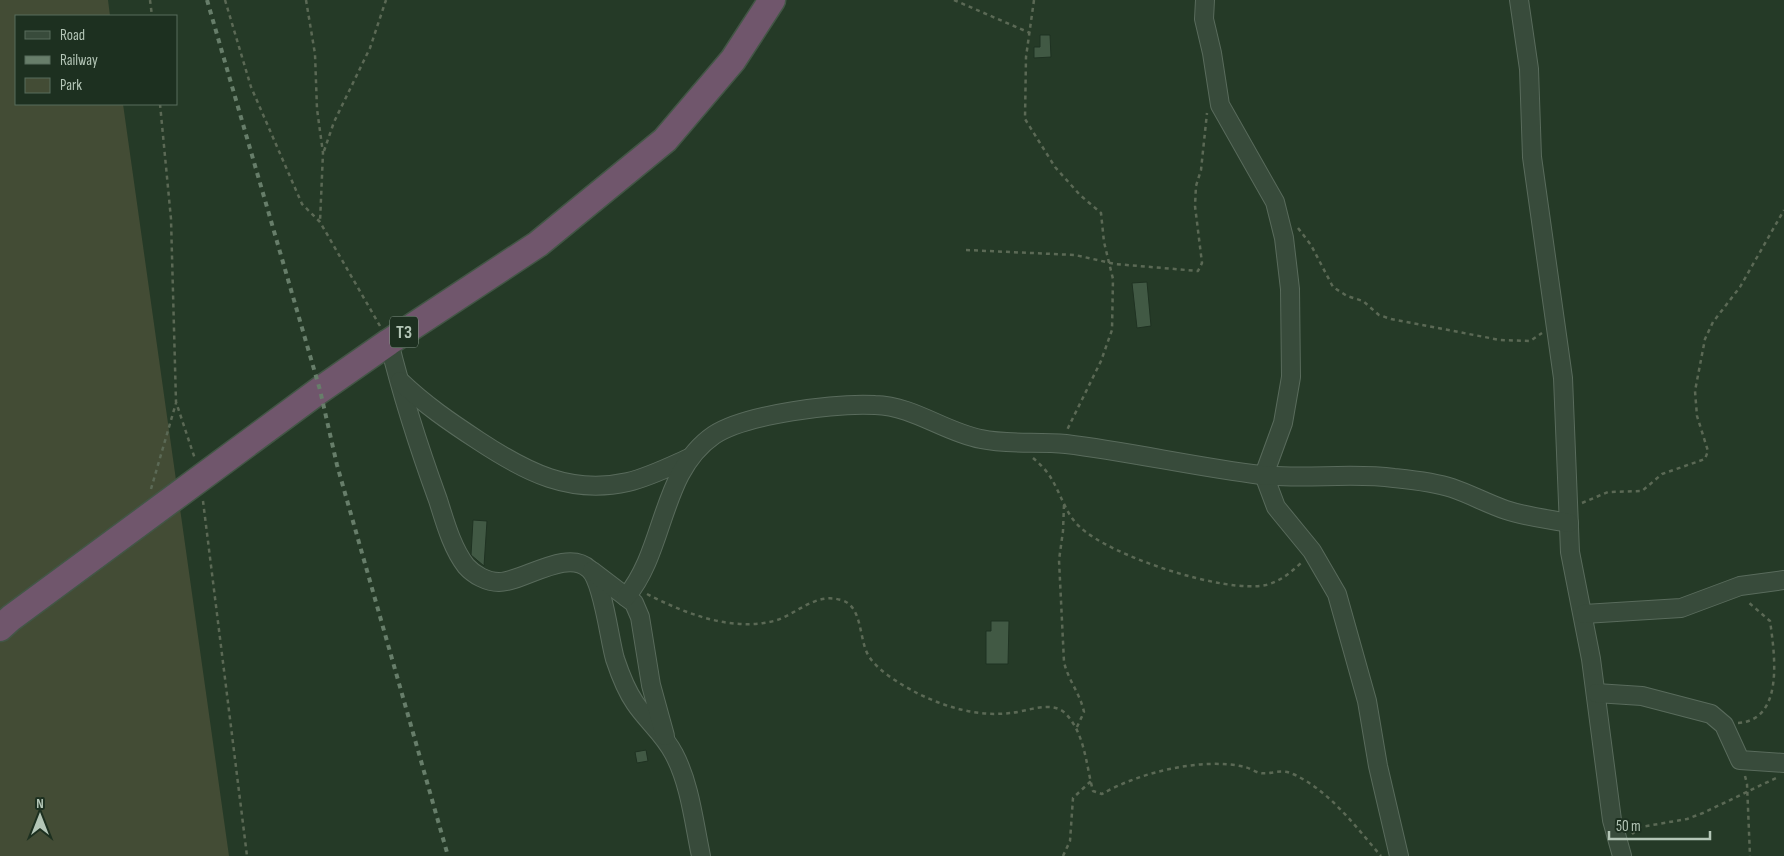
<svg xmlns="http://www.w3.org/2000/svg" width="1784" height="856" font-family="'Sofia Sans Condensed',sans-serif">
<rect width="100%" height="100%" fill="#253a27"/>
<path fill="#434c35" d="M0 0H108L110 16H16V104H123L229 856H0Z"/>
<g fill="#415944" stroke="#1f3222">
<path d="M1040 35H1050L1051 57 1034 58V47H1040Z"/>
<path d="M1147 282 1151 326 1137 328 1132 283Z"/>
<path d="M473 520 487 521 484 566 471 555Z"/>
<path d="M991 621H1009L1008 664H986V631H991Z"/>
<path d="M646 750 648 761 637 763 635 752Z"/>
</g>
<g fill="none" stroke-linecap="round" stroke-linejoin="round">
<defs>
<g id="minor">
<path d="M1205 0 1204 19 1212 53 1220 105 1275 202 1284 238 1290 289 1291 377 1283 423 1264 475 1276 507 1312 551 1337 594 1367 701 1378 766 1399 856"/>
<path d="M1519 0 1529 69 1532 157 1563 378 1570 552 1591 659 1612 820 1622 856"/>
<path d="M389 342C402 395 419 448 438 500 445 522 452 548 466 566 474 575 487 582 499 582 523 582 567 548 589 569 603 581 609 638 615 659 620 674 626 690 635 703 647 721 664 734 674 754 690 784 694 823 701 856"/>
<path d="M400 381C425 405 450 422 479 441 526 472 570 495 628 482 649 477 669 467 689 458"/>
<path d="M592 571 634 603 640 617 651 685 665 736"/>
<path d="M626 597C666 549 660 472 714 435 746 414 836 403 875 405 914 406 944 432 981 439 1008 445 1038 441 1066 444 1131 452 1196 467 1261 475 1305 480 1350 472 1394 478 1413 480 1434 482 1452 488 1470 494 1488 504 1506 510 1527 517 1548 519 1569 523"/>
<path d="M1584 614 1681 608 1740 586 1784 580"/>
<path d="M1596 693 1642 696 1711 714 1724 725 1740 760 1784 763"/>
</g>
<path id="highway" d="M0 628 11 618 320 390 389 342 538 244 665 140 733 60 772 0"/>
</defs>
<use href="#minor" stroke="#596b5c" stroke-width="20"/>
<use href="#highway" stroke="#435646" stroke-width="29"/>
<g stroke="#5b6955" stroke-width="2.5" stroke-dasharray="4 4" stroke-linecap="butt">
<path d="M150 0 152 16"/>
<path d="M225 0 251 87 302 204 320 222 380 326"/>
<path d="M306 0 315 54 317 109 323 153 320 222"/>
<path d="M954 0 1030 33"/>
<path d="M1034 0 1026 57 1025 119 1055 167 1080 195 1101 213 1104 242 1113 279 1112 330 1101 361 1067 430"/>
<path d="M160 104 171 219 176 402 195 459"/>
<path d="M324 151 334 122 370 48 386 0"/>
<path d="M1298 228 1311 245 1333 287 1347 296 1363 301 1379 315 1391 319 1500 340 1530 341 1542 333"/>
<path d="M966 250 1075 255 1115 264 1198 271 1202 263 1195 206 1196 186 1201 170 1207 113"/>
<path d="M1033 458C1040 464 1047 471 1051 478 1061 494 1066 515 1080 527 1110 556 1225 594 1266 585 1281 581 1290 573 1301 563"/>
<path d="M151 489 176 403"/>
<path d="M203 501 247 856"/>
<path d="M1582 503 1608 492 1642 491 1662 474 1705 459 1708 451 1697 416 1695 391 1705 339 1713 322 1740 287 1784 210"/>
<path d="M1064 505 1063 531 1059 560 1064 662C1068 680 1080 693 1084 712L1076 729"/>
<path d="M647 594C684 613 731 632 774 621 796 615 815 592 841 600 864 606 858 642 870 658 880 672 900 684 915 692 944 707 978 717 1010 713 1026 712 1051 700 1065 713 1085 733 1086 765 1093 791L1102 794C1140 772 1203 757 1245 767 1250 768 1255 772 1260 773 1271 775 1281 768 1293 774 1330 791 1355 826 1381 856"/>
<path d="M1738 723C1784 720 1775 656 1770 621L1747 601"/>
<path d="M1745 776 1747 784 1750 856"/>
<path d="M1632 834 1641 827 1687 819 1703 813 1776 778"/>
<path d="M1063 856 1070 841 1073 798 1091 781"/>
</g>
<use href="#minor" stroke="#384b3b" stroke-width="18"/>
<use href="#highway" stroke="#70566c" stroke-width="26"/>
<path stroke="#677e6a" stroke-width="4" stroke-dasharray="5 5" stroke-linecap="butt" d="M207 0 320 390 337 465 448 856"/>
</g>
<g text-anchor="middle" stroke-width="4.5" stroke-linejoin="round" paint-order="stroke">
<rect fill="#1d3020" stroke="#87998a" stroke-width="1" x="390" y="316.5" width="28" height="31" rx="4"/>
<g font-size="18" font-weight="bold" fill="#b4c6b7">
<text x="404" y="338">T3</text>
</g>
</g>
<rect x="15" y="15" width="162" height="90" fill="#1d3020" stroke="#596c5c"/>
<rect x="25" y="31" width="25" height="8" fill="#384b3b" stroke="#596c5c"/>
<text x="60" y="40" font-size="15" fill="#b4c6b7">Road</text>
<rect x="25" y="56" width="25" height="8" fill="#677e6a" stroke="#596c5c"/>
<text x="60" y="65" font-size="15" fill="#b4c6b7">Railway</text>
<rect x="25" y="78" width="25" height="15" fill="#434c35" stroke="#596c5c"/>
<text x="60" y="90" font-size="15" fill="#b4c6b7">Park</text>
<g transform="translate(40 816)" stroke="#1d3020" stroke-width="4" paint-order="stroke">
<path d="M0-4L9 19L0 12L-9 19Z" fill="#b4c6b7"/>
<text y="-8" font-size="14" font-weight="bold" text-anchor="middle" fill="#b4c6b7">N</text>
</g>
<path d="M1609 831v8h101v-8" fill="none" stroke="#b4c6b7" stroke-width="2.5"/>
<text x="1616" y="831" font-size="15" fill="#b4c6b7" stroke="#1d3020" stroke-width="4" paint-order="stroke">50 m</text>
</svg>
